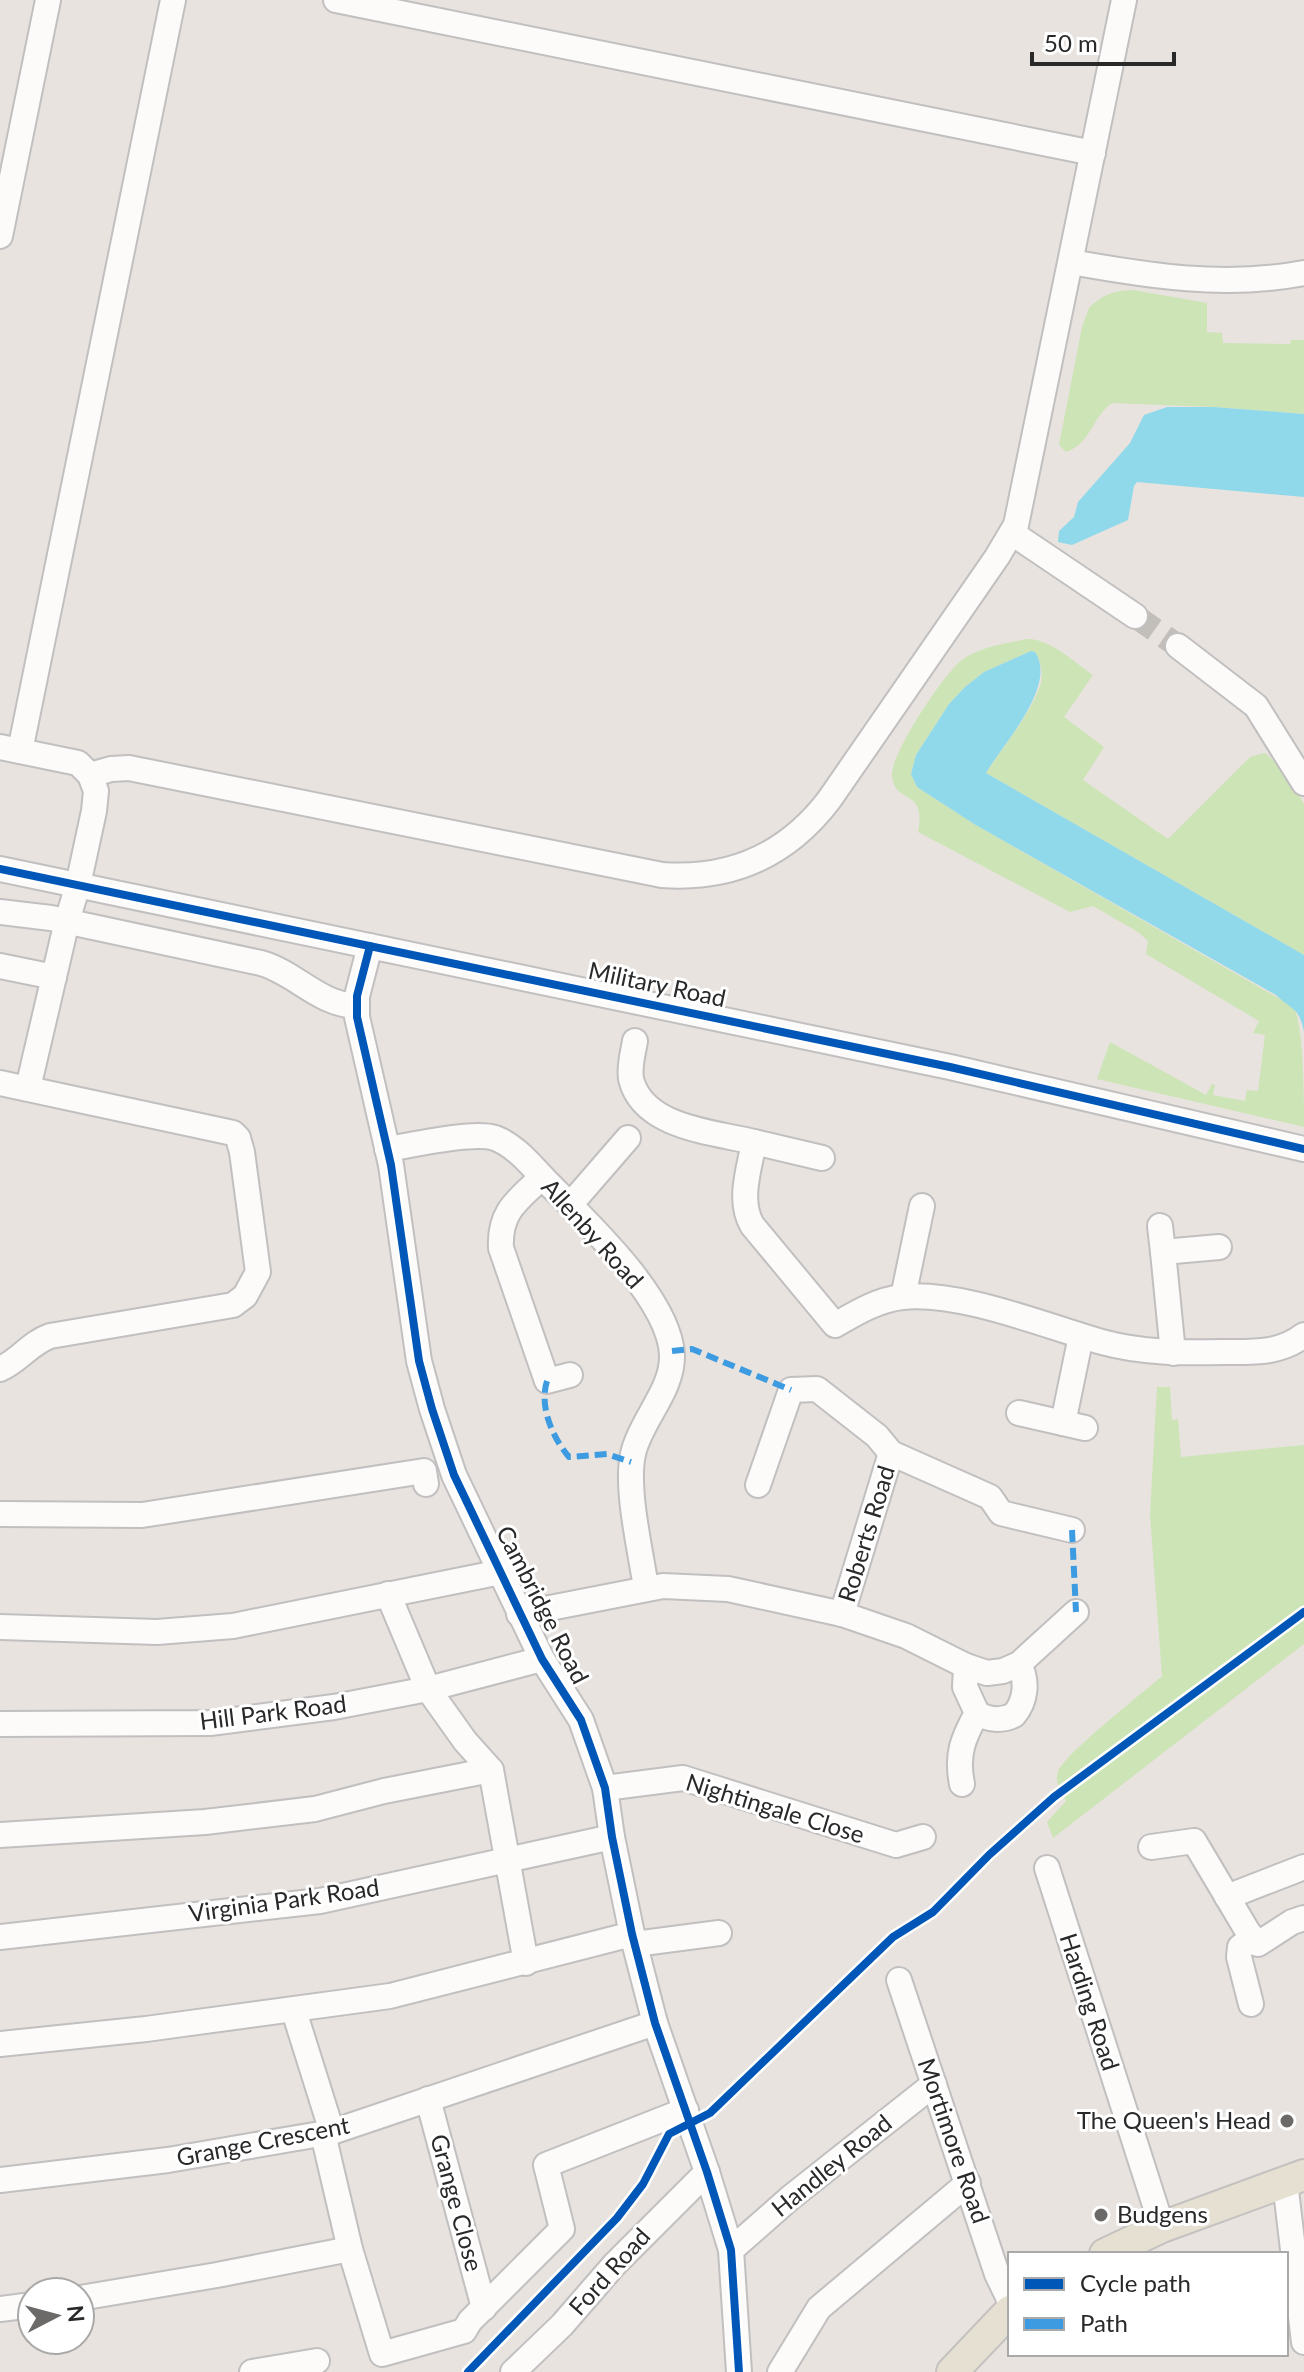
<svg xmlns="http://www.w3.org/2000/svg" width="1304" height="2372" font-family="Lato,sans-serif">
<rect width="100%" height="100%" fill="#e8e3de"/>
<g fill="#cce4b6">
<path d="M1133 290 1207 303V332L1222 333 1223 343 1290 344 1291 340H1304V414L1214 407 1112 403C1090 419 1092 443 1066 452L1059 445 1082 327 1089 308C1103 294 1113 291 1133 290Z"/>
<path d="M1026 639C1050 638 1075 663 1093 675L1064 717 1104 747 1083 780 1168 839 1250 757 1265 753 1284 769 1304 804V955L986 773C1002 749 1033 710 1041 683 1043 673 1041 661 1035 652L1031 651 984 672 965 687 949 704 916 755 911 774 917 787 974 824 1294 1007C1304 1030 1304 1097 1304 1127L1097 1079 1110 1042 1206 1095 1212 1084 1215 1085 1213 1095 1245 1101 1247 1090 1258 1091 1265 1035 1253 1033 1259 1021 1146 954 1148 941 1138 932 1093 906 1070 912 918 832C927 787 895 806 892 776 890 755 944 673 962 660 979 647 1006 644 1026 639Z"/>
<path d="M1157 1387H1170L1172 1420 1178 1419 1181 1457 1304 1445V1644L1053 1838 1047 1822 1066 1801C1062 1792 1054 1783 1058 1772 1063 1755 1144 1692 1162 1676L1150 1515Z"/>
</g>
<g fill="#90d9eb">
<path d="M1167 407H1214L1304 414V497L1137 482 1134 486 1128 520 1072 545 1058 542 1059 531 1074 517 1078 502 1130 443 1144 415Z"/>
<path d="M1031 651 1035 652C1058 685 1003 744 986 773L1304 955V1032C1299 1007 1293 1011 1276 995L974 824 917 787 911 774 916 755 949 704 965 687 984 672Z"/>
</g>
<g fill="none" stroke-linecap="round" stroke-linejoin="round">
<path stroke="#c2beba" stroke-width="24" stroke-dasharray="24 12" stroke-linecap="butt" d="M1135 616 1178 646"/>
<defs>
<g id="minor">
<path d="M336 0 1093 153"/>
<path d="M0 236 48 0"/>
<path d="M1071 262C1149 276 1225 288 1304 273"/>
<path d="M1012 533 1135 616"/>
<path d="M1178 646 1256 706 1304 783"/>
<path d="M0 747 78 763 90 775 96 791 94 811 78 885 67 921 28 1088"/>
<path d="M20 751 173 0"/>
<path d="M90 775 111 769 129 768 662 875C731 880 787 855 829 800L997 557 1016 525 1124 0"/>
<path d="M0 869 950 1067 1304 1149"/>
<path d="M0 912 51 918 261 963C296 973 318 1004 356 1006"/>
<path d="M370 946 357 996V1017L391 1165 419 1361 432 1409 454 1475 542 1659 581 1720 605 1788 612 1837 632 1934 655 2023 707 2172 731 2250 739 2372"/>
<path d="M0 966 54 977"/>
<path d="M635 1041C633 1053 629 1066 631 1079 643 1128 713 1132 754 1142 749 1170 738 1200 752 1225L835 1325C856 1313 877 1300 902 1297 961 1291 1045 1326 1102 1342 1142 1353 1183 1353 1223 1352 1252 1352 1280 1354 1304 1335"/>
<path d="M0 1083 233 1133 238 1138 242 1152 258 1272 245 1296 233 1305 50 1336C30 1343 19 1361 0 1369"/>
<path d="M754 1142 822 1158"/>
<path d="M387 1149C413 1145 473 1131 495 1138 517 1146 534 1169 550 1185 588 1223 670 1300 672 1355 673 1389 643 1418 634 1450 624 1484 641 1552 646 1588"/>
<path d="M542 1177C518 1200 499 1211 501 1248L547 1381 570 1375"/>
<path d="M570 1205 628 1138"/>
<path d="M1160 1226 1163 1252"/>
<path d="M903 1297 922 1206"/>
<path d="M1173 1353 1163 1252 1219 1247"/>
<path d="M1019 1413 1085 1428"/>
<path d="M1063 1423 1081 1336"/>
<path d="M758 1485 791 1390 817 1389 877 1436 891 1453 990 1497 1001 1513 1072 1530"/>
<path d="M0 1514 142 1515 424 1471 426 1484"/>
<path d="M388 1594 428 1689 465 1741 491 1770 526 1963"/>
<path d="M519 1614 663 1586 728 1589 842 1614 906 1636 966 1666 987 1673 1003 1671 1019 1664 1076 1612"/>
<path d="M842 1614 891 1453"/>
<path d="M0 1627 157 1632 233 1626 501 1572"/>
<path d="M966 1666 965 1687 977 1713C988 1720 1002 1721 1014 1715 1026 1701 1028 1681 1019 1664"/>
<path d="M0 1724 210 1723 334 1707 428 1689 542 1659"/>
<path d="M962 1784C956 1755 963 1738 977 1713"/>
<path d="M605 1788 683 1778 896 1845 923 1837"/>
<path d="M0 1835 205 1822 315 1809 384 1791 491 1770"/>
<path d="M1151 1847 1194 1841 1248 1932 1258 1944 1292 1922 1304 1918"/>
<path d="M1047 1868 1162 2227"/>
<path d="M1227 1897 1304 1867"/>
<path d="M0 1937 320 1901 612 1837"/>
<path d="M635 1944 719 1933"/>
<path d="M899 1980 997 2274 1010 2301"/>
<path d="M1251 2004 1239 1957 1240 1947 1252 1938"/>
<path d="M294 2011 332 2132"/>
<path d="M0 2044 146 2029 390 1996 632 1934"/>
<path d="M428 2099 484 2308"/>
<path d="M323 2134 350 2249 382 2354 464 2331 470 2321 562 2229 546 2165 686 2110"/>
<path d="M0 2180 168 2160 332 2132 655 2023"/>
<path d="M1285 2182 1304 2342"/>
<path d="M731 2250 790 2198 934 2084"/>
<path d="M80 2298 217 2275 350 2249"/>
<path d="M0 2309 32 2305"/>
<path d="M252 2372 317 2361"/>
<path d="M513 2372 562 2325 614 2265 707 2172"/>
<path d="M780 2372 819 2308 968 2183"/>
</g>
<g id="major">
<path d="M1105 2254 1162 2227 1304 2175"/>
<path d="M952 2372 1010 2311"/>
</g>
</defs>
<use href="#minor" stroke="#c1bfc0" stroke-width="28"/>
<use href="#major" stroke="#c4c2c0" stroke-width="34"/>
<use href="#minor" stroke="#fcfbfa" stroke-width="24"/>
<use href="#major" stroke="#e6e0d2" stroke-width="30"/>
<g stroke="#3d9ce1" stroke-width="6" stroke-dasharray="12 6" stroke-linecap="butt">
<path d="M672 1351 692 1349 791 1390"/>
<path d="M547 1381C539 1406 552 1437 569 1457L607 1454 631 1462"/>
<path d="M1072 1530 1076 1612"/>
</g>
<defs>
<g id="cycleway">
<path d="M0 869 950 1067 1304 1149"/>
<path d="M370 946 357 996V1017L391 1165 419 1361 432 1409 454 1475 542 1659 581 1720 605 1788 612 1837 632 1934 655 2023 707 2172 731 2250 739 2372"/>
<path d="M468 2372 617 2218 643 2184 669 2134 710 2113 893 1937 933 1912 989 1855 1054 1797 1304 1612"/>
</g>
</defs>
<use href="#cycleway" stroke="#fff" stroke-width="13"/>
<use href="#cycleway" stroke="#0057b8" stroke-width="8"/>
</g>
<g fill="#6c6a68" stroke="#fff" stroke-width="3">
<circle cx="1287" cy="2121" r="8"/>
<circle cx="1101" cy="2215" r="8"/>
</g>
<g text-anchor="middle" stroke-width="6" stroke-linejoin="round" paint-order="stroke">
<g font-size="24" fill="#292929" stroke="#fff">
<text transform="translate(657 985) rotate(12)" y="8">Military Road</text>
<text transform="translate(592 1234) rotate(48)" y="8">Allenby Road</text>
<text transform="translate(867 1534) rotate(-73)" y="8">Roberts Road</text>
<text transform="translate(542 1605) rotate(63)" y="8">Cambridge Road</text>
<text transform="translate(273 1713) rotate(-7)" y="8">Hill Park Road</text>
<text transform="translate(775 1809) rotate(17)" y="8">Nightingale Close</text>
<text transform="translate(284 1901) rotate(-8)" y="8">Virginia Park Road</text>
<text transform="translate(1089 2002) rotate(72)" y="8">Harding Road</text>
<text transform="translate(953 2141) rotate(71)" y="8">Mortimore Road</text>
<text transform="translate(263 2142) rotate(-11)" y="8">Grange Crescent</text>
<text transform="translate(832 2166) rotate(-39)" y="8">Handley Road</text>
<text transform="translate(456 2203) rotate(75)" y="8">Grange Close</text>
<text transform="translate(610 2272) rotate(-48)" y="8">Ford Road</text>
</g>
<g font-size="24" fill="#292929" stroke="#fff" text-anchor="end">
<text x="1271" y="2129">The Queen's Head</text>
<text x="1117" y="2223" text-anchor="start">Budgens</text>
</g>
</g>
<rect x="1008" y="2252" width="280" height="104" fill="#ffffff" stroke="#a9a9a9" stroke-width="2"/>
<rect x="1024" y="2278" width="40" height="12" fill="#0057b8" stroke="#a9a9a9" stroke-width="2"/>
<text x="1080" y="2292" font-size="24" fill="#292929">Cycle path</text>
<rect x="1024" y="2318" width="40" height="12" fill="#3d9ce1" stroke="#a9a9a9" stroke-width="2"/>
<text x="1080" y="2332" font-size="24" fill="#292929">Path</text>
<g transform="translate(56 2316) rotate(84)"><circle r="38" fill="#ffffff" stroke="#a9a9a9" stroke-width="2"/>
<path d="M0-6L14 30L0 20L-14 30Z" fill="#6c6a68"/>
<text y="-12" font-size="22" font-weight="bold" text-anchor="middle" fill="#292929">N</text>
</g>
<path d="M1032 52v12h142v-12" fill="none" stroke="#292929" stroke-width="4"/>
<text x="1044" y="52" font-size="24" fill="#292929" stroke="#ffffff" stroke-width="6" paint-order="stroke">50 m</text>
</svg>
